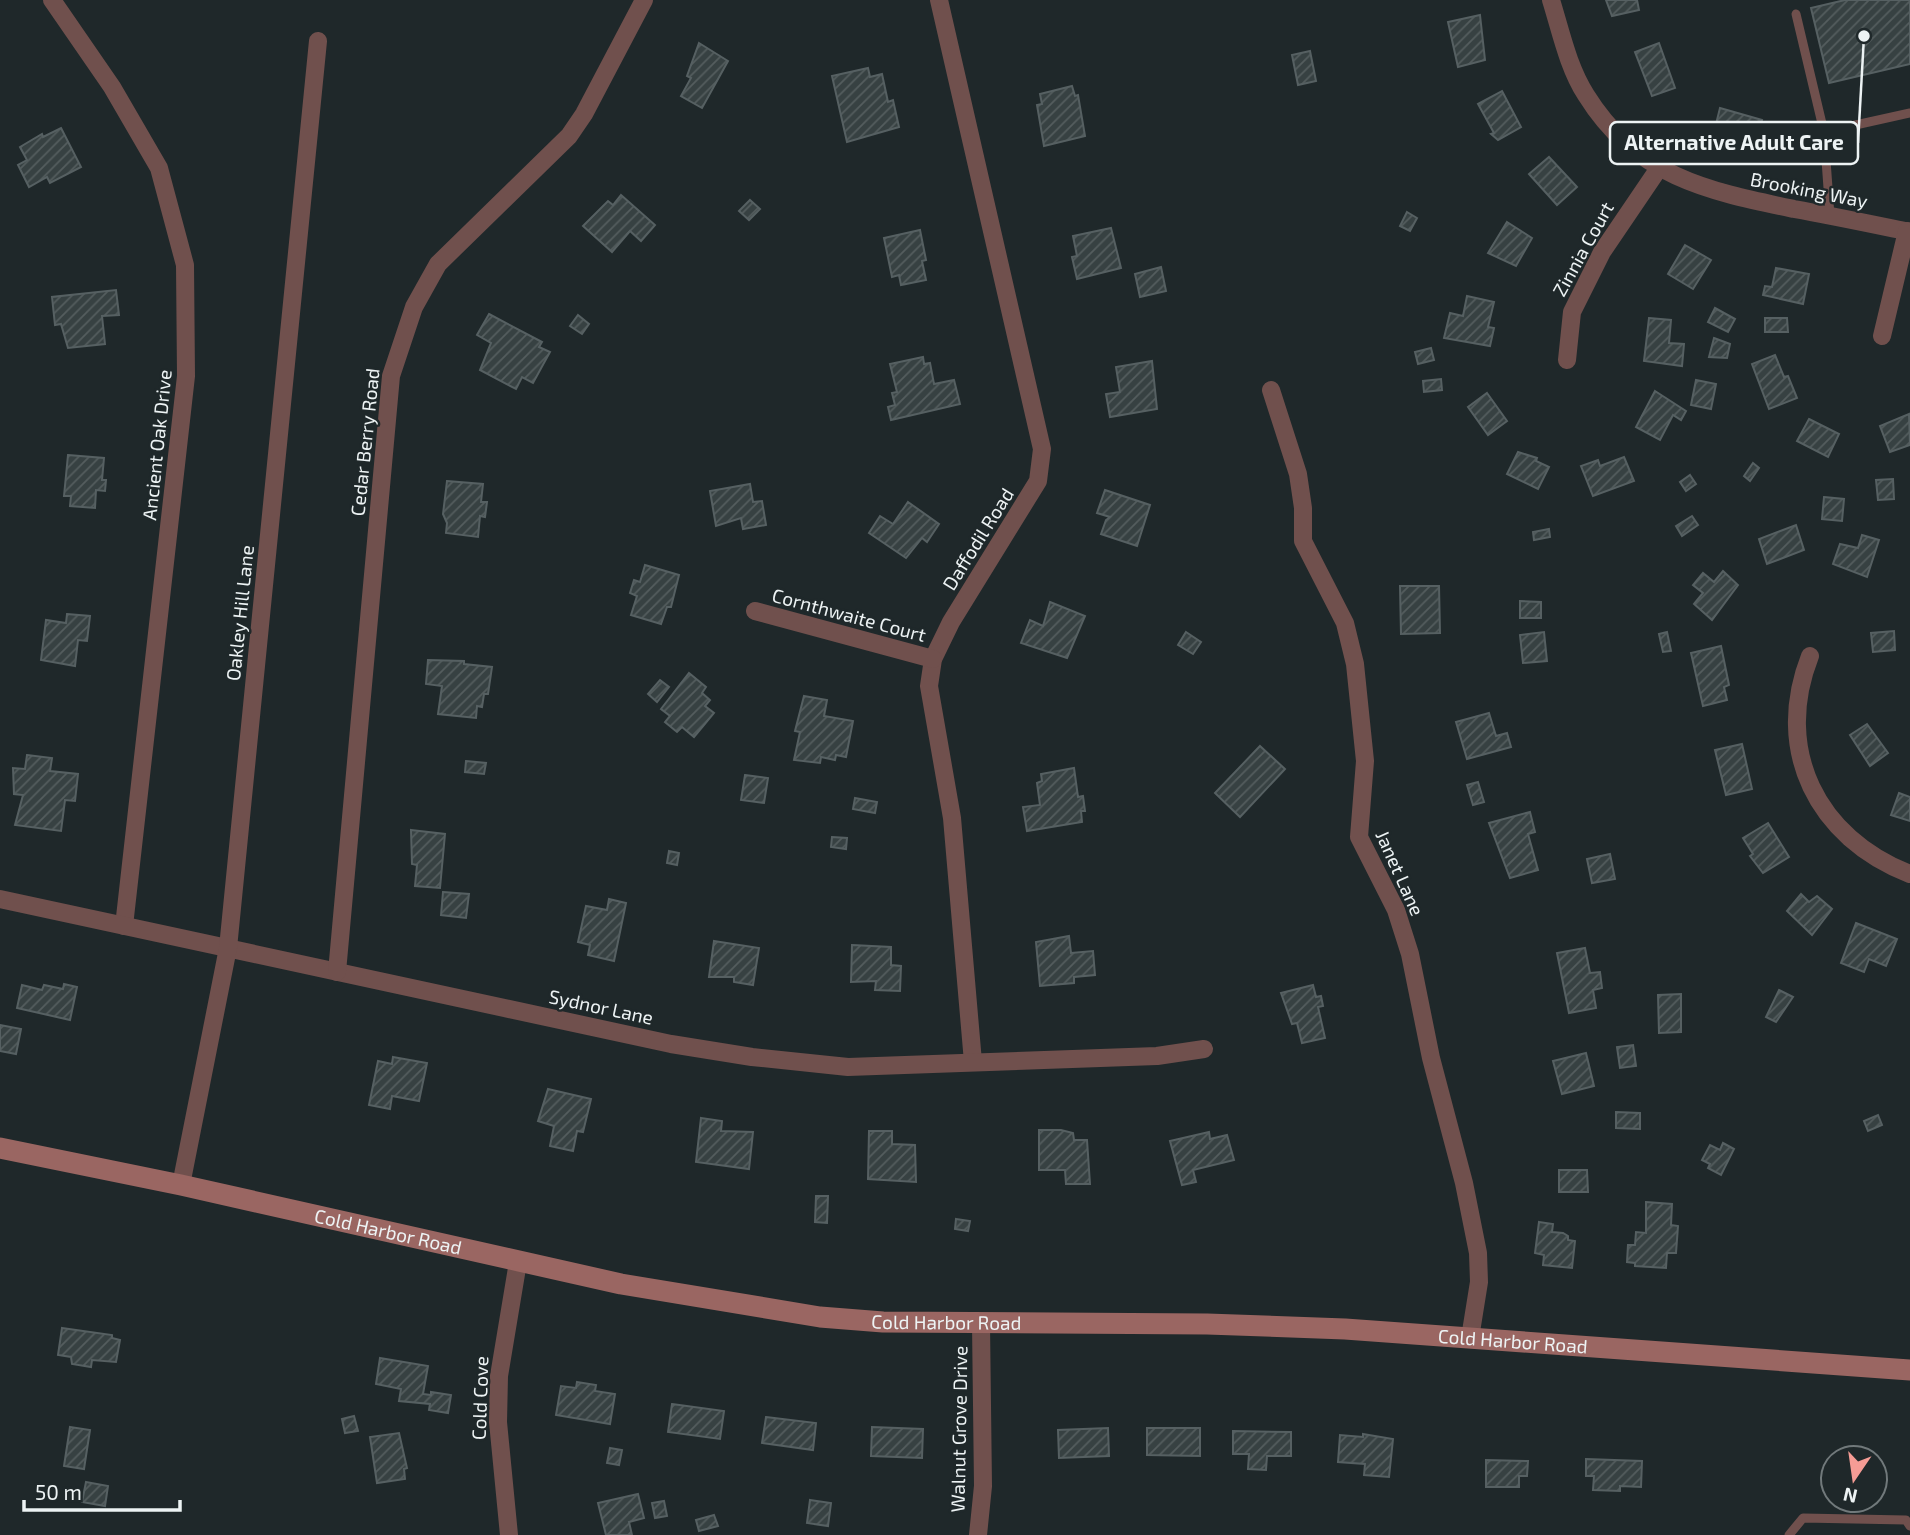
<svg xmlns="http://www.w3.org/2000/svg" width="1910" height="1535" font-family="'Exo 2',sans-serif">
<defs>
<pattern id="building-hatch" width="6" height="6" patternUnits="userSpaceOnUse" patternTransform="scale(1.75)"><rect width="6" height="6" fill="#374142"/><path d="M-1 1l2-2M0 6l6-6M5 7l2-2" fill="none" stroke="#545d5e"/></pattern>
</defs>
<rect width="100%" height="100%" fill="#1f282a"/>
<g fill="url(#building-hatch)" stroke="#566062" stroke-width="2">
<path d="M1606 0H1637L1639 10 1612 16Z"/>
<path d="M1845 0H1910V64L1829 83 1811 8Z"/>
<path d="M1480 15 1485 60 1458 67 1448 22Z"/>
<path d="M699 43 728 61 702 108 681 96 691 78 687 76Z"/>
<path d="M1659 43 1675 88 1652 96 1635 52Z"/>
<path d="M1310 51 1316 81 1298 85 1292 55Z"/>
<path d="M868 68 870 77 882 74 888 102 893 100 899 127 847 142 832 76Z"/>
<path d="M1072 86 1075 96 1078 95 1085 136 1044 146 1037 105 1042 104 1040 94Z"/>
<path d="M1502 91 1521 127 1498 140 1491 134 1494 133 1478 104Z"/>
<path d="M1720 108 1762 120 1755 144 1714 132Z"/>
<path d="M61 128 81 167 50 183 47 177 29 187 18 165 27 160 20 147 42 134 43 137Z"/>
<path d="M1549 157 1577 187 1557 205 1529 174Z"/>
<path d="M621 195 655 225 641 241 630 231 612 252 583 226 608 201 613 205Z"/>
<path d="M750 200 760 209 749 220 739 211Z"/>
<path d="M1407 212 1417 218 1410 231 1400 226Z"/>
<path d="M1507 222 1532 238 1516 266 1488 253Z"/>
<path d="M1111 228 1121 268 1077 279 1072 257 1077 256 1073 236Z"/>
<path d="M920 230 926 260 922 261 926 280 901 285 899 275 892 277 884 238Z"/>
<path d="M1685 245 1711 260 1693 289 1668 274Z"/>
<path d="M1161 267 1166 291 1140 297 1135 274Z"/>
<path d="M1776 268 1809 274 1803 304 1763 295 1765 286 1772 287Z"/>
<path d="M116 290 119 315 102 316 105 344 68 348 61 324 55 325 52 297Z"/>
<path d="M1467 296 1494 302 1488 327 1494 328 1490 346 1444 338 1450 313 1463 316Z"/>
<path d="M1715 308 1735 319 1728 332 1708 322Z"/>
<path d="M489 314 542 342 539 347 550 352 533 383 522 377 516 389 480 370 491 343 477 335Z"/>
<path d="M578 315 589 324 582 334 570 326Z"/>
<path d="M1649 318 1671 320 1669 343 1684 344 1682 366 1644 361Z"/>
<path d="M1765 318H1787L1788 332H1765Z"/>
<path d="M1714 338 1730 344 1727 358 1709 357Z"/>
<path d="M1431 348 1434 360 1418 364 1415 352Z"/>
<path d="M1775 355 1784 377 1788 376 1797 398 1769 409 1752 364Z"/>
<path d="M923 357 924 364 930 363 934 384 954 380 960 404 891 420 888 407 895 405 892 393 897 392 890 364Z"/>
<path d="M1152 361 1157 409 1110 417 1106 394 1120 392 1116 367Z"/>
<path d="M1441 379 1442 390 1424 392 1423 381Z"/>
<path d="M1696 380 1716 384 1711 409 1691 405Z"/>
<path d="M1655 391 1686 411 1681 420 1673 415 1660 440 1636 427Z"/>
<path d="M1487 393 1507 421 1488 435 1468 407Z"/>
<path d="M1909 414 1910 445 1890 452 1880 426Z"/>
<path d="M1809 419 1839 434 1828 457 1797 441Z"/>
<path d="M1518 452 1537 458 1536 461 1549 467 1538 489 1507 474Z"/>
<path d="M68 455 104 458 102 480H106L105 491 96 490 95 508 70 506 71 496H64Z"/>
<path d="M1624 457 1634 481 1593 496 1581 466 1598 460 1600 466Z"/>
<path d="M1753 463 1759 468 1750 481 1744 476Z"/>
<path d="M1690 475 1696 484 1686 491 1680 482Z"/>
<path d="M1893 479 1894 499 1878 500 1876 480Z"/>
<path d="M447 481 483 484 481 502H487L485 517 480 516 478 537 446 533 447 523 443 514Z"/>
<path d="M750 484 753 502 762 501 766 525 743 529 741 518 716 526 710 491Z"/>
<path d="M1105 490 1150 505 1137 546 1101 534 1106 520 1110 517 1097 513Z"/>
<path d="M1824 497 1844 499 1842 521 1822 519Z"/>
<path d="M908 502 939 524 927 542 922 538 906 558 869 533 880 516 893 524Z"/>
<path d="M1692 516 1698 525 1682 536 1676 526Z"/>
<path d="M1796 525 1804 550 1767 564 1759 539Z"/>
<path d="M1549 529 1550 537 1534 540 1533 532Z"/>
<path d="M1862 535 1879 540 1867 577 1833 564 1840 544 1858 548Z"/>
<path d="M645 565 679 575 671 607H667L661 624 631 615 637 596 630 593 634 580 640 582Z"/>
<path d="M1723 571 1738 585 1712 620 1694 604 1703 593 1693 585 1703 573 1714 582Z"/>
<path d="M1400 586H1439L1440 633 1401 634Z"/>
<path d="M1520 601 1541 602V618H1520Z"/>
<path d="M1050 602 1085 616 1067 658 1021 643 1030 620 1043 626Z"/>
<path d="M67 614 90 616 87 641 78 640 75 666 41 660 46 620 66 623Z"/>
<path d="M1894 631 1895 650 1873 652 1871 633Z"/>
<path d="M1186 632 1201 642 1193 654 1178 645Z"/>
<path d="M1544 632 1547 661 1523 663 1520 635Z"/>
<path d="M1667 632 1671 651 1663 652 1659 634Z"/>
<path d="M1721 646 1729 685 1724 687 1727 700 1703 706 1691 653Z"/>
<path d="M428 660 464 661V664L492 667 488 694H484L482 707 477 706 476 718 438 714 442 686 426 684Z"/>
<path d="M689 673 706 687 702 693 710 700 705 706 714 713 694 737 682 727 677 732 665 722 670 716 661 709Z"/>
<path d="M660 680 669 687 657 702 648 694Z"/>
<path d="M804 696 827 700 824 716 853 721 846 757 836 755 835 760 821 757 820 763 794 760 800 732 795 731Z"/>
<path d="M1489 713 1496 736 1507 733 1511 747 1467 759 1456 722Z"/>
<path d="M1867 724 1888 753 1870 766 1850 735Z"/>
<path d="M1742 744 1752 789 1726 795 1715 750Z"/>
<path d="M1260 746 1285 769 1240 817 1215 793Z"/>
<path d="M27 755 52 758 50 771 78 774 75 801 65 800 61 831 15 825 23 795 14 794 13 768 25 769Z"/>
<path d="M466 761 486 763 484 774 465 772Z"/>
<path d="M1074 768 1078 797 1083 796 1085 811H1081L1082 822 1027 831 1023 807 1040 805 1037 783 1042 781 1041 774Z"/>
<path d="M745 775 768 778 764 803 741 800Z"/>
<path d="M1478 782 1484 802 1473 805 1467 785Z"/>
<path d="M1899 793 1910 797V821L1891 815Z"/>
<path d="M855 798 877 802 875 813 853 809Z"/>
<path d="M1530 812 1535 832 1528 834 1538 870 1510 878 1489 823Z"/>
<path d="M1768 823 1789 857 1763 873 1750 856 1753 854 1743 838Z"/>
<path d="M411 830 445 834 440 888 415 886 417 865 412 864Z"/>
<path d="M832 837 847 838 846 849 831 847Z"/>
<path d="M669 851 679 853 677 865 667 863Z"/>
<path d="M1610 854 1615 879 1592 883 1587 859Z"/>
<path d="M443 892 469 894 466 918 441 915Z"/>
<path d="M1801 894 1809 902 1817 896 1832 909 1812 935 1787 911Z"/>
<path d="M609 899 626 903 614 961 588 955 590 945 578 942 586 906 607 910Z"/>
<path d="M1856 923 1897 939 1886 966 1869 959 1864 972 1841 963Z"/>
<path d="M1069 936 1071 953 1093 951 1095 975 1074 977V983L1040 986 1036 942Z"/>
<path d="M714 941 759 948 753 985 734 982V977H709Z"/>
<path d="M852 945 891 947V965L901 966 900 991 875 990 876 981 851 982Z"/>
<path d="M1585 948 1590 973 1600 972 1602 988 1593 990 1596 1008 1569 1013 1557 953Z"/>
<path d="M64 984 77 987 70 1020 17 1008 22 985 42 990 44 985 63 989Z"/>
<path d="M1313 985 1316 997 1321 996 1323 1006 1318 1007 1325 1038 1302 1043 1297 1023 1292 1024 1281 993Z"/>
<path d="M1779 990 1793 997 1776 1022 1766 1017Z"/>
<path d="M1681 994V1032L1659 1033 1658 995Z"/>
<path d="M0 1025 21 1029 16 1054 0 1051Z"/>
<path d="M1633 1045 1636 1066 1620 1068 1617 1047Z"/>
<path d="M1586 1053 1594 1086 1562 1094 1553 1061Z"/>
<path d="M393 1057 427 1063 419 1101 392 1096 390 1109 369 1105 378 1061 392 1064Z"/>
<path d="M548 1089 591 1099 583 1132 577 1131 573 1151 550 1146 554 1126 538 1121Z"/>
<path d="M1616 1112 1640 1113V1129L1616 1128Z"/>
<path d="M1878 1115 1882 1125 1868 1131 1864 1121Z"/>
<path d="M701 1118 722 1121 721 1131 753 1132 749 1169 696 1162Z"/>
<path d="M1039 1130H1061L1073 1133 1074 1140H1087L1090 1184H1066L1065 1170H1039Z"/>
<path d="M869 1131H892V1144L915 1145 916 1182 868 1179Z"/>
<path d="M1209 1132 1210 1139 1227 1135 1234 1160 1193 1170 1196 1182 1182 1185 1170 1141Z"/>
<path d="M1723 1143 1734 1149 1721 1175 1708 1168 1710 1164 1702 1160 1710 1145 1720 1150Z"/>
<path d="M1559 1170H1587L1588 1192H1559Z"/>
<path d="M816 1196H828L827 1223 815 1222Z"/>
<path d="M1646 1202 1672 1204 1671 1225 1678 1226 1676 1253H1667L1666 1268 1635 1266V1263L1627 1262 1628 1245H1635L1636 1232 1646 1233Z"/>
<path d="M956 1219 970 1221 968 1231 955 1229Z"/>
<path d="M1539 1222 1553 1224 1552 1232 1563 1233 1568 1236V1240L1575 1241 1572 1268 1543 1265 1544 1255 1535 1253Z"/>
<path d="M62 1328 112 1335V1338L120 1340 116 1362 92 1360 91 1367 72 1364 71 1357 58 1355Z"/>
<path d="M380 1358 428 1366 423 1394 431 1395V1392L451 1395 448 1413 429 1410 430 1404 399 1401 401 1389 376 1384Z"/>
<path d="M577 1382 596 1385 595 1391 615 1394 610 1424 556 1415 561 1386 576 1388Z"/>
<path d="M672 1404 724 1411 720 1439 668 1432Z"/>
<path d="M354 1416 358 1431 345 1433 342 1419Z"/>
<path d="M766 1417 816 1423 813 1450 762 1443Z"/>
<path d="M70 1427 90 1430 84 1469 64 1466Z"/>
<path d="M872 1427 923 1429 922 1458 871 1456Z"/>
<path d="M1108 1428 1109 1456 1059 1458 1058 1430Z"/>
<path d="M1147 1428H1200V1456L1147 1455Z"/>
<path d="M1233 1431 1291 1432V1456H1267L1266 1470 1248 1469 1249 1454H1233Z"/>
<path d="M399 1433 407 1468 404 1469 405 1479 377 1483 370 1437Z"/>
<path d="M1363 1434 1393 1439 1389 1477 1364 1475 1365 1464 1338 1462 1340 1435 1363 1437Z"/>
<path d="M610 1448 622 1450 619 1465 607 1463Z"/>
<path d="M1586 1459 1642 1461 1641 1487 1620 1486V1491L1593 1490 1594 1476H1586Z"/>
<path d="M1486 1460 1528 1461 1527 1476H1519V1487H1486Z"/>
<path d="M86 1482 108 1486 105 1506 82 1502Z"/>
<path d="M638 1494 644 1518 629 1522 632 1535H606L598 1503Z"/>
<path d="M810 1500 831 1503 828 1526 807 1523Z"/>
<path d="M664 1501 667 1516 655 1518 652 1503Z"/>
<path d="M714 1515 718 1526 699 1531 696 1520Z"/>
</g>
<g fill="none" stroke-linecap="round" stroke-linejoin="round">
<g stroke="#70504d" stroke-width="9">
<path d="M1796 14 1824 132"/>
<path d="M1830 216 1824 132 1910 113"/>
<path d="M1789 1535 1803 1518 1906 1520 1910 1526"/>
</g>
<g stroke="#70504d" stroke-width="18">
<path d="M52 0 112 87 159 168 185 265 186 376 124 926"/>
<path d="M939 0 1042 449 1038 481 951 622 933 659 929 686 952 818 973 1062"/>
<path d="M1551 0C1561 32 1568 67 1586 95 1637 177 1707 191 1794 209 1833 216 1871 224 1910 232"/>
<path d="M1882 336 1907 231"/>
<path d="M1567 360 1572 312 1602 252 1659 168"/>
<path d="M1271 390 1298 474 1303 508V541L1345 623 1355 664 1365 761 1359 837 1396 910 1410 954 1431 1058 1464 1183 1478 1253 1479 1282 1470 1338"/>
<path d="M755 611 933 659"/>
<path d="M1810 656C1773 750 1817 838 1910 874"/>
<path d="M0 899 671 1044 752 1057 848 1067 1157 1056 1204 1049"/>
<path d="M337 972 391 376 414 307 438 264 569 136 584 114 644 0"/>
<path d="M181 1185 228 948 318 41"/>
<path d="M509 1535 498 1422 499 1376 518 1262"/>
<path d="M978 1535 983 1486 981 1324"/>
</g>
<path stroke="#9a6662" stroke-width="21" id="s1" d="M0 1148 181 1185 621 1284 820 1317 883 1322 1207 1324 1345 1329 1910 1370"/>
</g>
<g text-anchor="middle" stroke-width="5" stroke-linejoin="round" paint-order="stroke">
<g font-size="19" fill="#edf3f4" stroke="#1f282a">
<text transform="translate(1809 190) rotate(11)" y="7">Brooking Way</text>
<text transform="translate(1583 249) rotate(-61)" y="7">Zinnia Court</text>
<text transform="translate(365 442) rotate(-84)" y="7">Cedar Berry Road</text>
<text transform="translate(157 445) rotate(-84)" y="7">Ancient Oak Drive</text>
<text transform="translate(978 539) rotate(-58)" y="7">Daffodil Road</text>
<text transform="translate(240 613) rotate(-84)" y="7">Oakley Hill Lane</text>
<text transform="translate(849 615) rotate(15)" y="7">Cornthwaite Court</text>
<text transform="translate(1400 873) rotate(66)" y="7">Janet Lane</text>
<text transform="translate(601 1007) rotate(12)" y="7">Sydnor Lane</text>
<text dy="7" stroke="none"><textPath href="#s1" startOffset="397">Cold Harbor Road</textPath></text>
<text dy="7" stroke="none"><textPath href="#s1" startOffset="964">Cold Harbor Road</textPath></text>
<text dy="7" stroke="none"><textPath href="#s1" startOffset="1531">Cold Harbor Road</textPath></text>
<text transform="translate(480 1398) rotate(-88)" y="7">Cold Cove</text>
<text transform="translate(959 1429) rotate(-89)" y="7">Walnut Grove Drive</text>
</g>
</g>
<path fill="none" stroke="#edf3f4" stroke-width="2.5" d="M1864 36L1858 143"/>
<circle fill="#edf3f4" stroke="#1f282a" stroke-width="2.5" cx="1864" cy="36" r="7"/>
<rect fill="#1f282a" stroke="#edf3f4" stroke-width="2.5" x="1610" y="122" width="248" height="42" rx="7"/>
<g font-size="21" text-anchor="middle" font-weight="bold" fill="#edf3f4">
<text x="1734" y="150">Alternative Adult Care</text>
</g>
<g transform="translate(1854 1479) rotate(193)"><circle r="33" fill="#1f282a" stroke="#71797b" stroke-width="2"/>
<path d="M0-5L12 26L0 18L-12 26Z" fill="#f59c95"/>
<text y="-10" font-size="19" font-weight="bold" text-anchor="middle" fill="#edf3f4">N</text>
</g>
<path d="M24 1500v10h156v-10" fill="none" stroke="#edf3f4" stroke-width="3.5"/>
<text x="35" y="1500" font-size="21" fill="#edf3f4" stroke="#1f282a" stroke-width="5" paint-order="stroke">50 m</text>
</svg>
